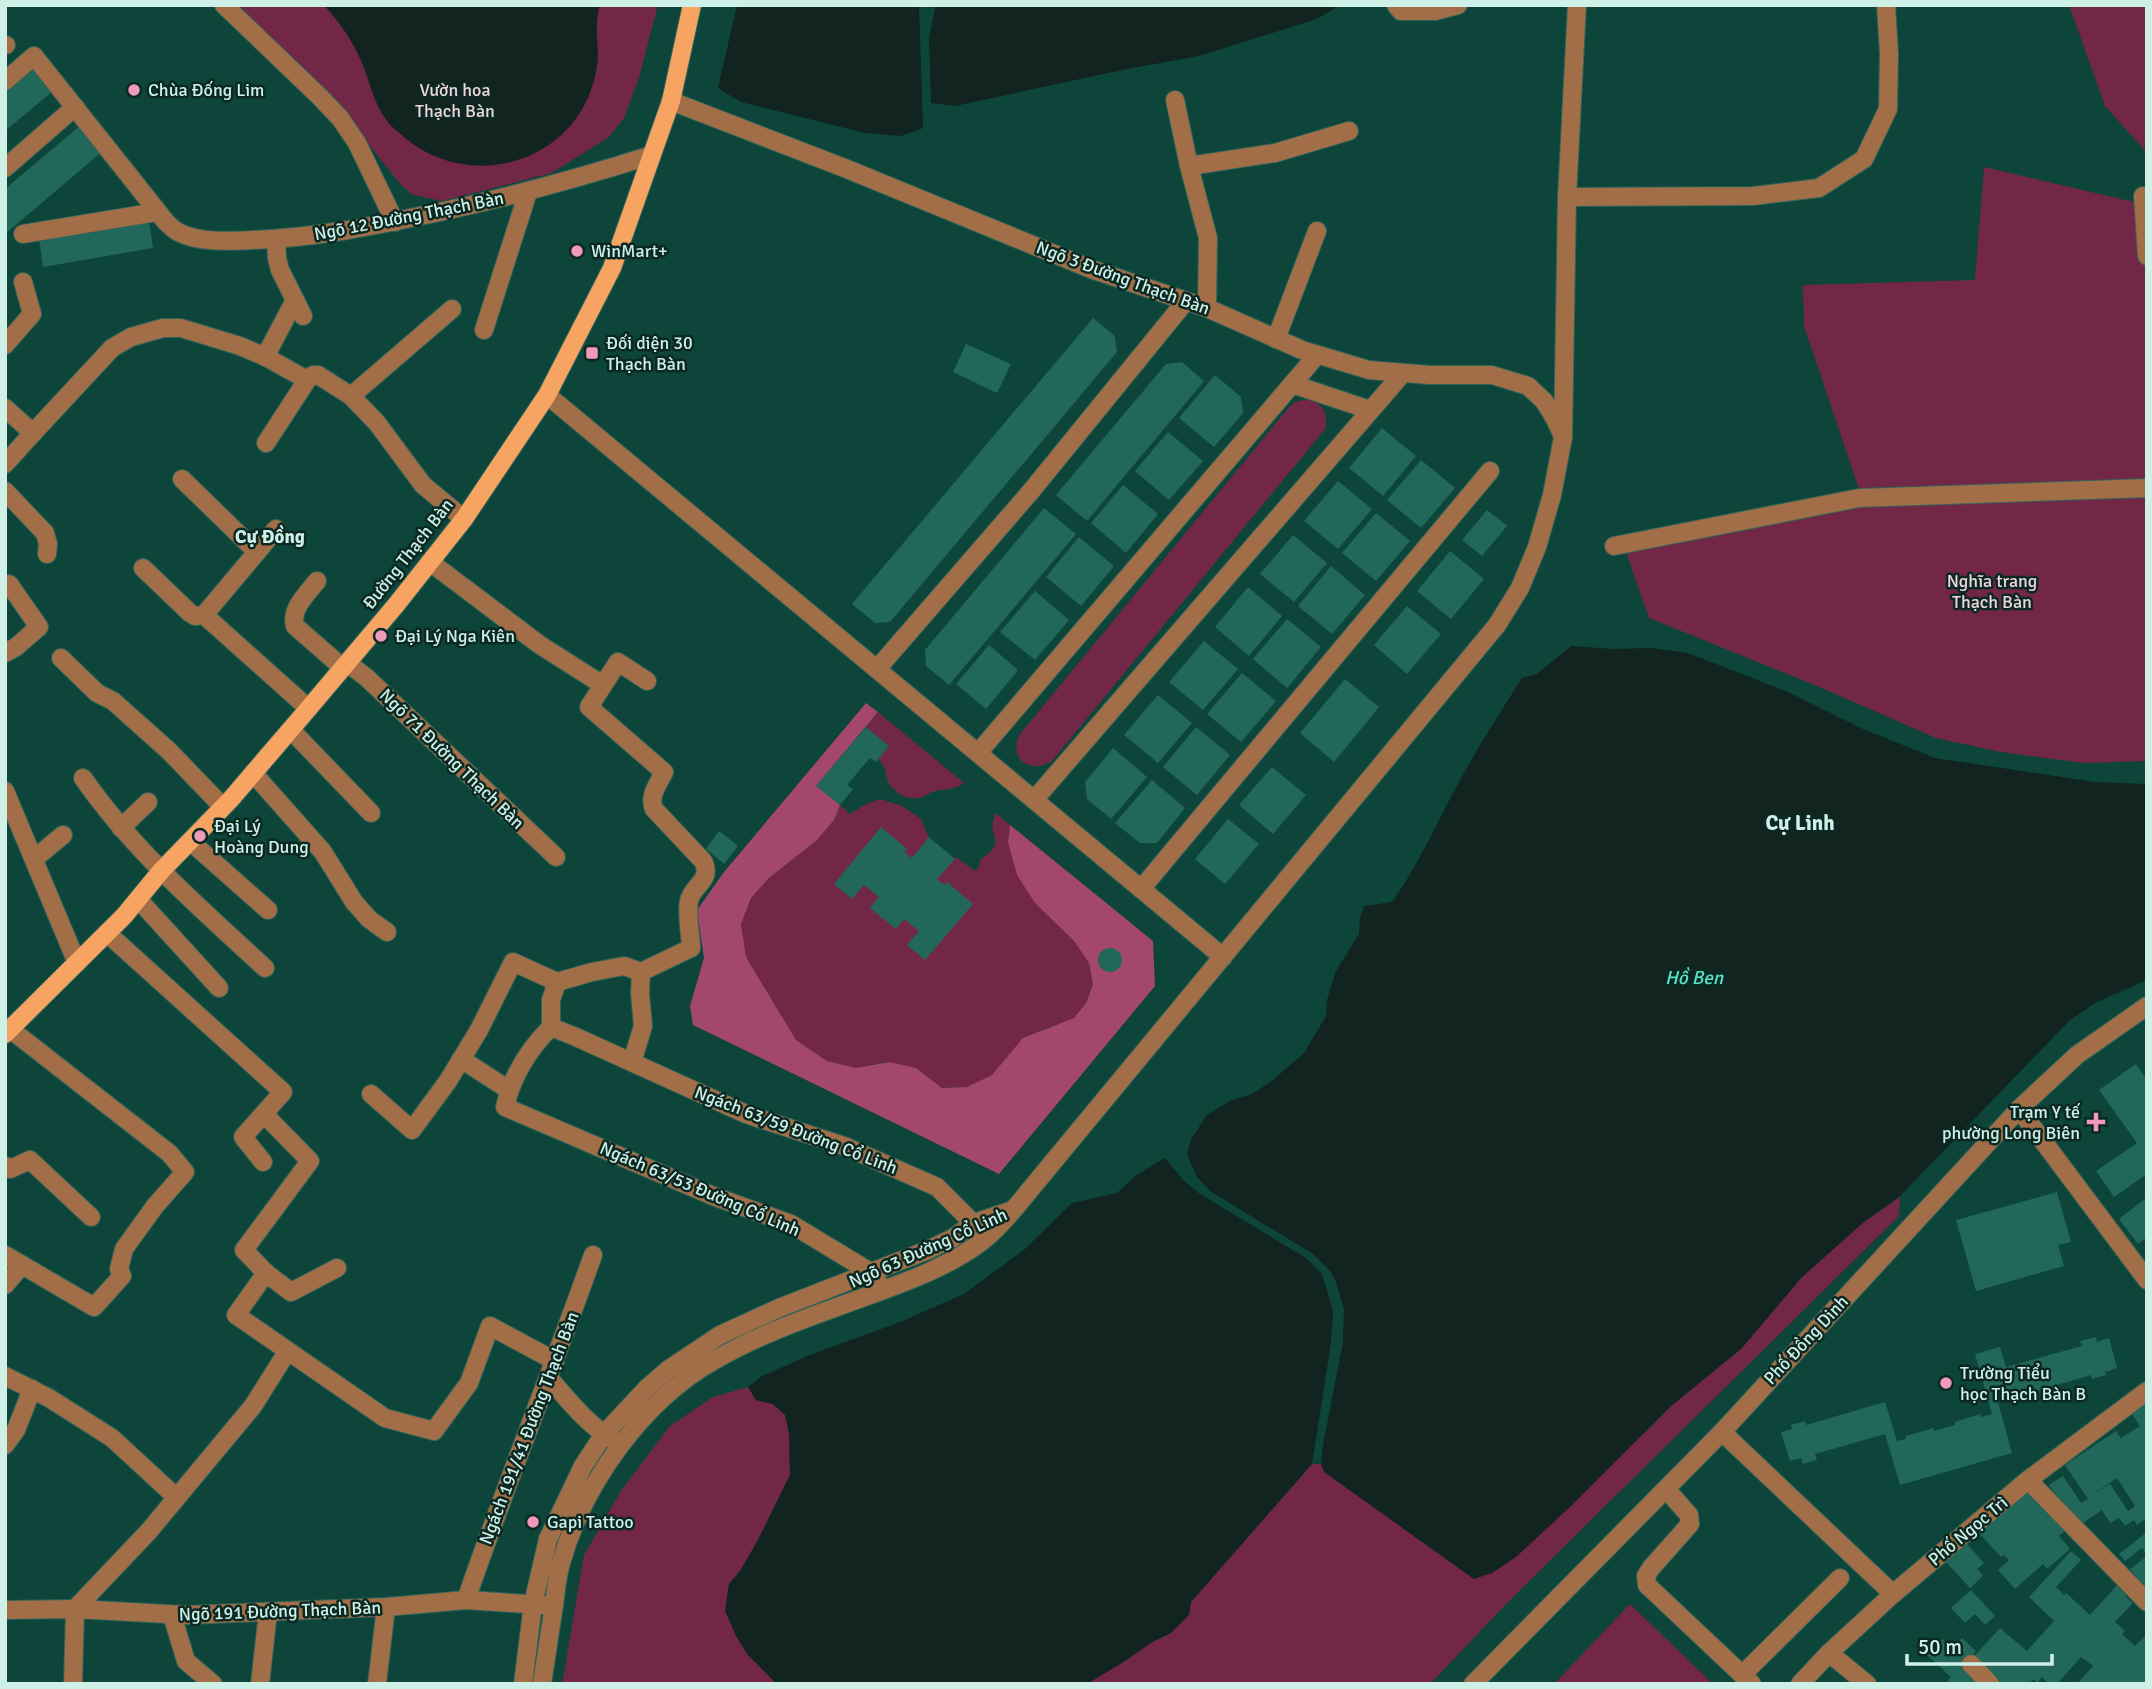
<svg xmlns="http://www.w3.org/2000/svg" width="2152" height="1689" font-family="Signika,sans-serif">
<rect width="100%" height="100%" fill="#0d453a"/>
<g fill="#722746">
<path d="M239 5H658L639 78 624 118 609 137 552 173 442 201 413 195 401 185 328 93 266 35Z"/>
<path d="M2069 5H2147V153L2105 106Z"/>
<path d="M1984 167 2147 205V761L2083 763 2001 752 1936 738 1817 686 1649 618 1626 552 1864 504 1804 326 1803 285 1975 280Z"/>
<path d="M1308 399C1323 403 1329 415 1325 429L1052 761C1029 776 1006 756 1021 733L1290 406 1295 402Z"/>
<path d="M878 712 964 783C954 791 943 788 932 792 927 794 923 798 917 798 905 800 890 790 887 778 885 770 886 766 878 759L889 746 866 727Z"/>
<path d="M880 799 902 806 921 819 929 838 954 859 956 857 975 871 979 867 980 860C1010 840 984 838 996 813L1010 825 1008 842 1035 903 1074 941 1089 963 1093 983 1086 1003 1074 1019 1044 1029 1008 1056 992 1075 967 1087 942 1088 916 1068 886 1062 856 1068 827 1061 796 1040 746 957 741 924 751 898 769 878 817 840 834 820 840 805 850 814 866 804Z"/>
<path d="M1900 1197 1899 1216 1510 1600 1430 1684H1086L1125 1661 1152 1642 1171 1633 1189 1615 1191 1602 1312 1464H1321L1325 1472 1474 1579 1651 1427 1671 1406 1741 1349 1802 1277 1864 1222Z"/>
<path d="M748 1387 756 1400 773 1404 785 1415 789 1433 790 1475 758 1540 740 1571 729 1584 736 1636 748 1655 777 1684H562L584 1555 621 1491 670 1426 713 1397Z"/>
<path d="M1630 1604 1713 1684H1554Z"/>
</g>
<path fill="#a4476c" d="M866 703 878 712 817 785 840 805 834 820 817 840 769 878 751 898 741 924 746 957 796 1040 827 1061 856 1068 889 1062 916 1068 942 1088 967 1087 992 1075 1023 1038 1074 1018 1086 1003 1093 984 1089 963 1074 941 1035 903 1017 875 1008 842 1010 825 1153 941 1155 986 999 1174 693 1025 690 1006 704 958 697 910 724 872Z"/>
<g fill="#11241f">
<path d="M324 5H600C595 22 597 35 598 52 598 69 593 89 585 104 550 171 459 186 403 136 398 131 391 127 387 121 374 104 370 82 362 63 353 41 340 23 324 5Z"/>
<path d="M737 5H919L923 128 901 136 865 133 741 102 718 88Z"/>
<path d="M936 5H1335V8L1317 19 1199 56 1122 70 955 106 931 103 929 37Z"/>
<path d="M1571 646 1613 649 1650 648 1688 653 1788 692 1863 729 1935 758 2095 782 2147 784V980L2097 1002 2070 1020 1900 1196 1864 1222 1802 1277 1741 1349 1671 1406 1570 1507 1516 1557 1492 1573 1474 1579 1324 1472 1321 1464 1323 1445 1343 1342 1344 1309 1336 1282 1330 1271 1313 1254 1210 1191 1197 1177 1187 1155 1191 1139 1207 1115 1230 1101 1252 1094 1273 1080 1304 1053 1326 1016 1327 1000 1335 973 1359 934 1360 918 1364 906 1392 902C1419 864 1436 824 1458 784 1477 748 1500 713 1522 678L1537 674Z"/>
<path d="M1165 1158 1183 1180 1200 1194 1306 1258 1322 1274 1333 1311 1331 1343 1312 1464 1191 1602 1189 1615 1171 1633 1152 1642 1125 1661 1087 1684H777L748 1655 736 1636 725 1611 729 1584 740 1571 758 1540 790 1475 789 1433 785 1415 773 1404 756 1400 748 1387 762 1376 810 1355 900 1322 964 1294 1025 1249 1072 1203 1117 1193 1135 1176Z"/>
</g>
<g fill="#21685a" fill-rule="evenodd">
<path d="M31 63 54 90 5 131V85Z"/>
<path d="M82 124 104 150 5 234V189Z"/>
<path d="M149 220 153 248 43 267 39 239Z"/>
<path d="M1093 318 1115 336 1117 352 890 622 875 623 852 604Z"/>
<path d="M966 344 1011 364 997 393 953 372Z"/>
<path d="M1182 362 1204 381 1087 521 1056 495 1166 364Z"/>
<path d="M1215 375 1241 397 1243 413 1214 447 1179 418Z"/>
<path d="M1382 428 1416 456 1383 496 1349 468Z"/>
<path d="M1168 432 1203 461 1169 500 1135 471Z"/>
<path d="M1421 460 1455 488 1421 528 1387 500Z"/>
<path d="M1338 481 1372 509 1338 549 1304 521Z"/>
<path d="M1123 485 1158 514 1126 553 1091 523Z"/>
<path d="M1044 508 1076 534 949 685 926 666 925 650Z"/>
<path d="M1487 510 1507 526 1482 556 1462 540Z"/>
<path d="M1376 513 1410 541 1376 581 1342 553Z"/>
<path d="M1293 535 1327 563 1294 602 1260 574Z"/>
<path d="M1079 537 1114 566 1081 606 1046 577Z"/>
<path d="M1450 551 1484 579 1451 619 1417 591Z"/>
<path d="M1331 566 1365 595 1332 634 1298 606Z"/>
<path d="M1248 587 1282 616 1249 656 1215 627Z"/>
<path d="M1035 591 1069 620 1035 660 1000 632Z"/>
<path d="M1407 606 1441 634 1407 674 1374 645Z"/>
<path d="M1287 619 1321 647 1287 688 1253 659Z"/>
<path d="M1204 641 1238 669 1203 710 1169 682Z"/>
<path d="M989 645 1018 670 986 709 956 684Z"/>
<path d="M1242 673 1276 701 1241 742 1207 714Z"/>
<path d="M1345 679 1379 707 1334 762 1300 733Z"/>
<path d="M1158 695 1192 723 1158 763 1124 735Z"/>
<path d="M866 727 889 746 876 762 870 758 847 785 853 789 840 805 816 786Z"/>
<path d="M1196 727 1230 755 1197 795 1163 767Z"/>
<path d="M1113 748 1147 777 1111 819 1087 799 1085 782Z"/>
<path d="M1272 767 1306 795 1273 834 1239 805Z"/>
<path d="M1152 780 1185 808 1157 843H1140L1115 823Z"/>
<path d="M1228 819 1259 844 1225 884 1195 859Z"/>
<path d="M881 827 907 849 904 852 912 858 929 837 955 859 937 879 945 885 947 882 973 904 925 960 907 945 919 931 904 919 896 929 870 908 879 897 864 885 852 899 834 884Z"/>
<path d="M719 831 738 846 724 864 706 849Z"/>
<circle cx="1110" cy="960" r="12"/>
<path d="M2136 1064 2147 1080V1174L2114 1197 2096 1171 2137 1143 2099 1090Z"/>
<path d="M2057 1192 2071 1242 2058 1245 2064 1266 1976 1291 1956 1220Z"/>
<path d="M2147 1197V1237L2138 1244 2119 1219Z"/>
<path d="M2096 1337 2097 1342 2109 1338 2117 1368 2105 1372 2106 1375 2092 1379 2091 1375 1998 1402 2012 1453 1900 1485 1885 1434 1815 1454 1817 1460 1803 1464 1801 1458 1790 1461 1781 1432 1792 1429 1791 1425 1805 1421 1806 1425 1885 1402 1897 1441 1906 1439V1436L1934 1428V1431L1955 1425V1422L1980 1414 1981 1417 1992 1414 1975 1354 2000 1347 2006 1367 2082 1346 2080 1341Z"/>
<path d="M2147 1403V1518L2137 1525 2134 1520 2125 1526 2119 1518 2110 1523 2102 1510 2077 1527 2049 1485 2063 1476 2081 1503 2088 1499 2065 1465 2116 1431 2121 1438 2140 1426 2131 1413ZM2117 1478 2135 1506 2128 1511 2110 1484 2090 1496Z"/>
<path d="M2030 1487 2067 1529 2059 1536 2070 1549 2047 1569 2043 1564 2015 1589 1998 1570 2009 1560 2004 1555 2001 1557 1979 1533Z"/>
<path d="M2147 1532V1554L2142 1548 2125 1561 2119 1554Z"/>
<path d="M1965 1542 1984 1563 1977 1569 1983 1576 1970 1588 1945 1561Z"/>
<path d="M2071 1551 2081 1560 2056 1587 2064 1595 2066 1593 2090 1615 2118 1584 2128 1593 2125 1596 2133 1603 2115 1622 2125 1631 2122 1634 2135 1646 2147 1634V1684H2077L2093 1666 2081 1657 2057 1684H2049L2042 1677 2037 1683 2033 1679 2029 1684H1994L1970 1661 2000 1628 2027 1651 2054 1621 2029 1597Z"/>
<path d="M2147 1556V1590L2130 1569Z"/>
<path d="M1971 1590 1995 1616 1985 1625 1975 1614 1965 1623 1951 1608Z"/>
<path d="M1962 1638 1976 1651 1963 1664 1981 1684H1945L1951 1677 1927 1655 1942 1639 1952 1648Z"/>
</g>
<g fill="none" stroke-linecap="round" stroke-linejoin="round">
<defs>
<g id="minor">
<path d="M224 5 319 96 340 118 357 143 395 222"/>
<path d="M1396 5 1401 11H1435L1458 5"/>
<path d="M5 45H6"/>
<path d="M5 81 34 56 166 222C169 225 174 230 178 232 199 243 229 241 252 240 309 238 364 228 420 216 499 200 576 179 652 155"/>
<path d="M1175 100 1189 166"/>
<path d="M671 101 847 169 1091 269 1207 308 1302 350 1369 370 1430 375H1492L1528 386 1544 401 1554 417 1562 434"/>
<path d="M5 168 75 107"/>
<path d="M2143 196 2147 256"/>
<path d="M1567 197 1753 196 1819 188 1864 159 1888 109 1889 54 1886 5"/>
<path d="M23 234 157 212"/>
<path d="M276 239 277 258 280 270 303 316"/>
<path d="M1207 308 1208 238 1189 166 1275 153 1349 131"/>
<path d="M484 330 528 192"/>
<path d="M1276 339 1317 231"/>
<path d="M5 345 32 314 23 282"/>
<path d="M265 357 295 300"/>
<path d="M1292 384 1370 410"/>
<path d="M547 395 1223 957"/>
<path d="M351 396 452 309"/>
<path d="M5 408 33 433 112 348 131 337 163 328H181L240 346 266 357 307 380 313 375H318L351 396 377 423 423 485 464 519"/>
<path d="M266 443 307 380"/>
<path d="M5 464 33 433"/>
<path d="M182 479 257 552 204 615 308 708"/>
<path d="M5 491 45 533 48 544 47 554"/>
<path d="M1614 546 1859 498 2147 488"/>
<path d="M257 552 276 529"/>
<path d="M430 562 540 645 603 685"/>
<path d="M143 568 190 613 195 616 204 615"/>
<path d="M317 581C307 594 290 609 295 626L343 668"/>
<path d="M5 653 16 647 39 627 9 584"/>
<path d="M61 658 97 693 113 701 169 751 223 807"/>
<path d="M347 663 366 677 556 857"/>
<path d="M877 669 1032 490 1185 302"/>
<path d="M291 730 371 813"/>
<path d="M978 753 1317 355"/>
<path d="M253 773 323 852 354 902 369 919 387 932"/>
<path d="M83 778C134 851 200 908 265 968"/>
<path d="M5 791 77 963"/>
<path d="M1034 800 1403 373"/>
<path d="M121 828 148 802"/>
<path d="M191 842 268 910"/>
<path d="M34 859 63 835"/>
<path d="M1141 889 1490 471"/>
<path d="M138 899 219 988"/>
<path d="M107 933 283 1092 243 1137 263 1162"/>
<path d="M641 972 691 948C691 936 686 913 689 901 692 885 713 881 703 861L654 809C648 796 659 783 664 772L589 707 618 662 647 681"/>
<path d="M551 1027 576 1037 746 1114 844 1146 937 1187 980 1230"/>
<path d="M461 1059 509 1090"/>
<path d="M632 1062 643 1026 640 993 641 972 624 966 592 972 557 982 551 1000V1027C529 1049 512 1076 505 1107L713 1196 791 1224 872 1273 883 1290"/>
<path d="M371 1094 412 1130 448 1081 479 1030 513 962 557 982"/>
<path d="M2019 1109 2147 1280"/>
<path d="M264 1114 310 1161 244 1250 266 1273 236 1315 385 1418 434 1431 469 1383 490 1326 555 1361"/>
<path d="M5 1166 10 1169 30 1160 91 1217"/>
<path d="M5 1255 94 1307 122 1276 119 1269 124 1249 155 1206 185 1172 169 1153 10 1029"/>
<path d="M266 1273 291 1292 337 1268"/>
<path d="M5 1285 22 1265"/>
<path d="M5 1376 49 1398 112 1438 176 1497"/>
<path d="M549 1378C568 1400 587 1424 613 1440"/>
<path d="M1722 1432 1893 1594"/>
<path d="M5 1445 16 1430 32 1389"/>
<path d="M2028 1480 2147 1602"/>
<path d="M1666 1489 1689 1515 1690 1524 1651 1568 1646 1576 1647 1585 1752 1684"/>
<path d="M466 1600C506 1484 552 1371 593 1255"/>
<path d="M5 1610 75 1609 186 1615 386 1607 466 1600 543 1605"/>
<path d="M172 1615 186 1661 213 1684"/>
<path d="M1829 1653 1867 1684"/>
<path d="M1971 1664 1990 1684"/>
<path d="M1742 1675 1840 1578"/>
<path d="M73 1684 75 1609 149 1531 253 1406 287 1352"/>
<path d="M260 1684 268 1612"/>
<path d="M377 1684 386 1607"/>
<path d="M523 1684 533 1604 548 1539 583 1466 604 1434 648 1387 669 1369 720 1335 779 1308 928 1250 953 1238 974 1223 1010 1211"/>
<path d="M542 1684C546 1657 550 1631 554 1605 556 1591 557 1576 561 1563 583 1484 643 1400 715 1360 753 1338 795 1322 837 1307 885 1289 946 1271 986 1238 1002 1225 1016 1207 1029 1191L1497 625 1520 588 1537 547 1552 495 1563 437 1567 197 1577 5"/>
<path d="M1473 1684 1722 1432 2019 1109 2077 1055 2147 1006"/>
<path d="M1800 1684 1829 1653 1893 1594 2028 1480 2147 1391"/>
</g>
<path id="major" d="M5 1034 124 916 161 871 231 799 303 715 396 605 464 519 547 395 612 268 671 101 692 5"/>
</defs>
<use href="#minor" stroke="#306459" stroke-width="20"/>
<use href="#major" stroke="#306459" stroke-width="20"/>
<use href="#minor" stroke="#a16e47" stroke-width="18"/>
<use href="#major" stroke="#f7a462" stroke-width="18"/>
</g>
<g fill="#ef9ab8" stroke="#0b2822" stroke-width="2.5">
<circle cx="134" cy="90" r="7"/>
<circle cx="577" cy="251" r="7"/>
<rect x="585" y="346" width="14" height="14" rx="3.5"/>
<circle cx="381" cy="636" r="7"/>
<circle cx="200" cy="836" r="7"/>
<path d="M2092.5 1111.5h7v7h7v7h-7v7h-7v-7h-7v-7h7z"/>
<circle cx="1946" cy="1383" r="7"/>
<circle cx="533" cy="1522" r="7"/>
</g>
<g text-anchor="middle" stroke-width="5" stroke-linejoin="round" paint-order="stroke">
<g font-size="18" fill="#cff0e7" stroke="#0b2822" text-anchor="start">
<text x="148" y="96">Chùa Đống Lim</text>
<text x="591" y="257">WinMart+</text>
<text x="606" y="349">Đối diện 30<tspan x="606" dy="21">Thạch Bàn</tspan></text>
<text x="395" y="642">Đại Lý Nga Kiên</text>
<text x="214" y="832">Đại Lý<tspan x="214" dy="21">Hoàng Dung</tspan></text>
<text x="2080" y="1118" text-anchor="end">Trạm Y tế<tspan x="2080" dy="21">phường Long Biên</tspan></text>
<text x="1960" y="1379">Trường Tiểu<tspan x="1960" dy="21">học Thạch Bàn B</tspan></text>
<text x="547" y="1528">Gapi Tattoo</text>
</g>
<g font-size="18" fill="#efd5dd" stroke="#0b2822">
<text x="455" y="96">Vườn hoa<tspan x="455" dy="21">Thạch Bàn</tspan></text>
<text x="1992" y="587">Nghĩa trang<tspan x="1992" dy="21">Thạch Bàn</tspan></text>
</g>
<g font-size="18" fill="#cff0e7" stroke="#0b2822">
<text transform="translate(409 216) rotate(-11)" y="6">Ngõ 12 Đường Thạch Bàn</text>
<text transform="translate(1123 278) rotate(20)" y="6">Ngõ 3 Đường Thạch Bàn</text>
<text transform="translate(408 554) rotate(-52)" y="6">Đường Thạch Bàn</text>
<text transform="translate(452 759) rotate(44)" y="6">Ngõ 71 Đường Thạch Bàn</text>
<text transform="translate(796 1130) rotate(21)" y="6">Ngách 63/59 Đường Cổ Linh</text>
<text transform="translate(700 1189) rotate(23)" y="6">Ngách 63/53 Đường Cổ Linh</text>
<text transform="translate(928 1248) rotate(-24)" y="6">Ngõ 63 Đường Cổ Linh</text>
<text transform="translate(1806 1340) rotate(-47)" y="6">Phố Đồng Dinh</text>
<text transform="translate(529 1428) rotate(-69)" y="6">Ngách 191/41 Đường Thạch Bàn</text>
<text transform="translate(1968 1531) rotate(-40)" y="6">Phố Ngọc Trì</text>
<text transform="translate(280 1611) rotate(-2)" y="6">Ngõ 191 Đường Thạch Bàn</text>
</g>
<g font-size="19" font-weight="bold" fill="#cff0e7" stroke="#0b2822">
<text x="270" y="543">Cự Đồng</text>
</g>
<g font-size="19" font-style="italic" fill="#58e4c8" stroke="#0b2822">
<text x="1694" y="984">Hồ Ben</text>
</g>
<g font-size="21" font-weight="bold" fill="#cff0e7" stroke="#0b2822">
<text x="1800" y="830">Cự Linh</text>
</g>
</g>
<rect width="2152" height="1689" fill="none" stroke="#cff0e7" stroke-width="14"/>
<path d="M1907 1654v10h145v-10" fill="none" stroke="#cff0e7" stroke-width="3.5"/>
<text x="1918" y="1654" font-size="21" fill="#cff0e7" stroke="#0b2822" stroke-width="5" paint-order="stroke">50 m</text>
</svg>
